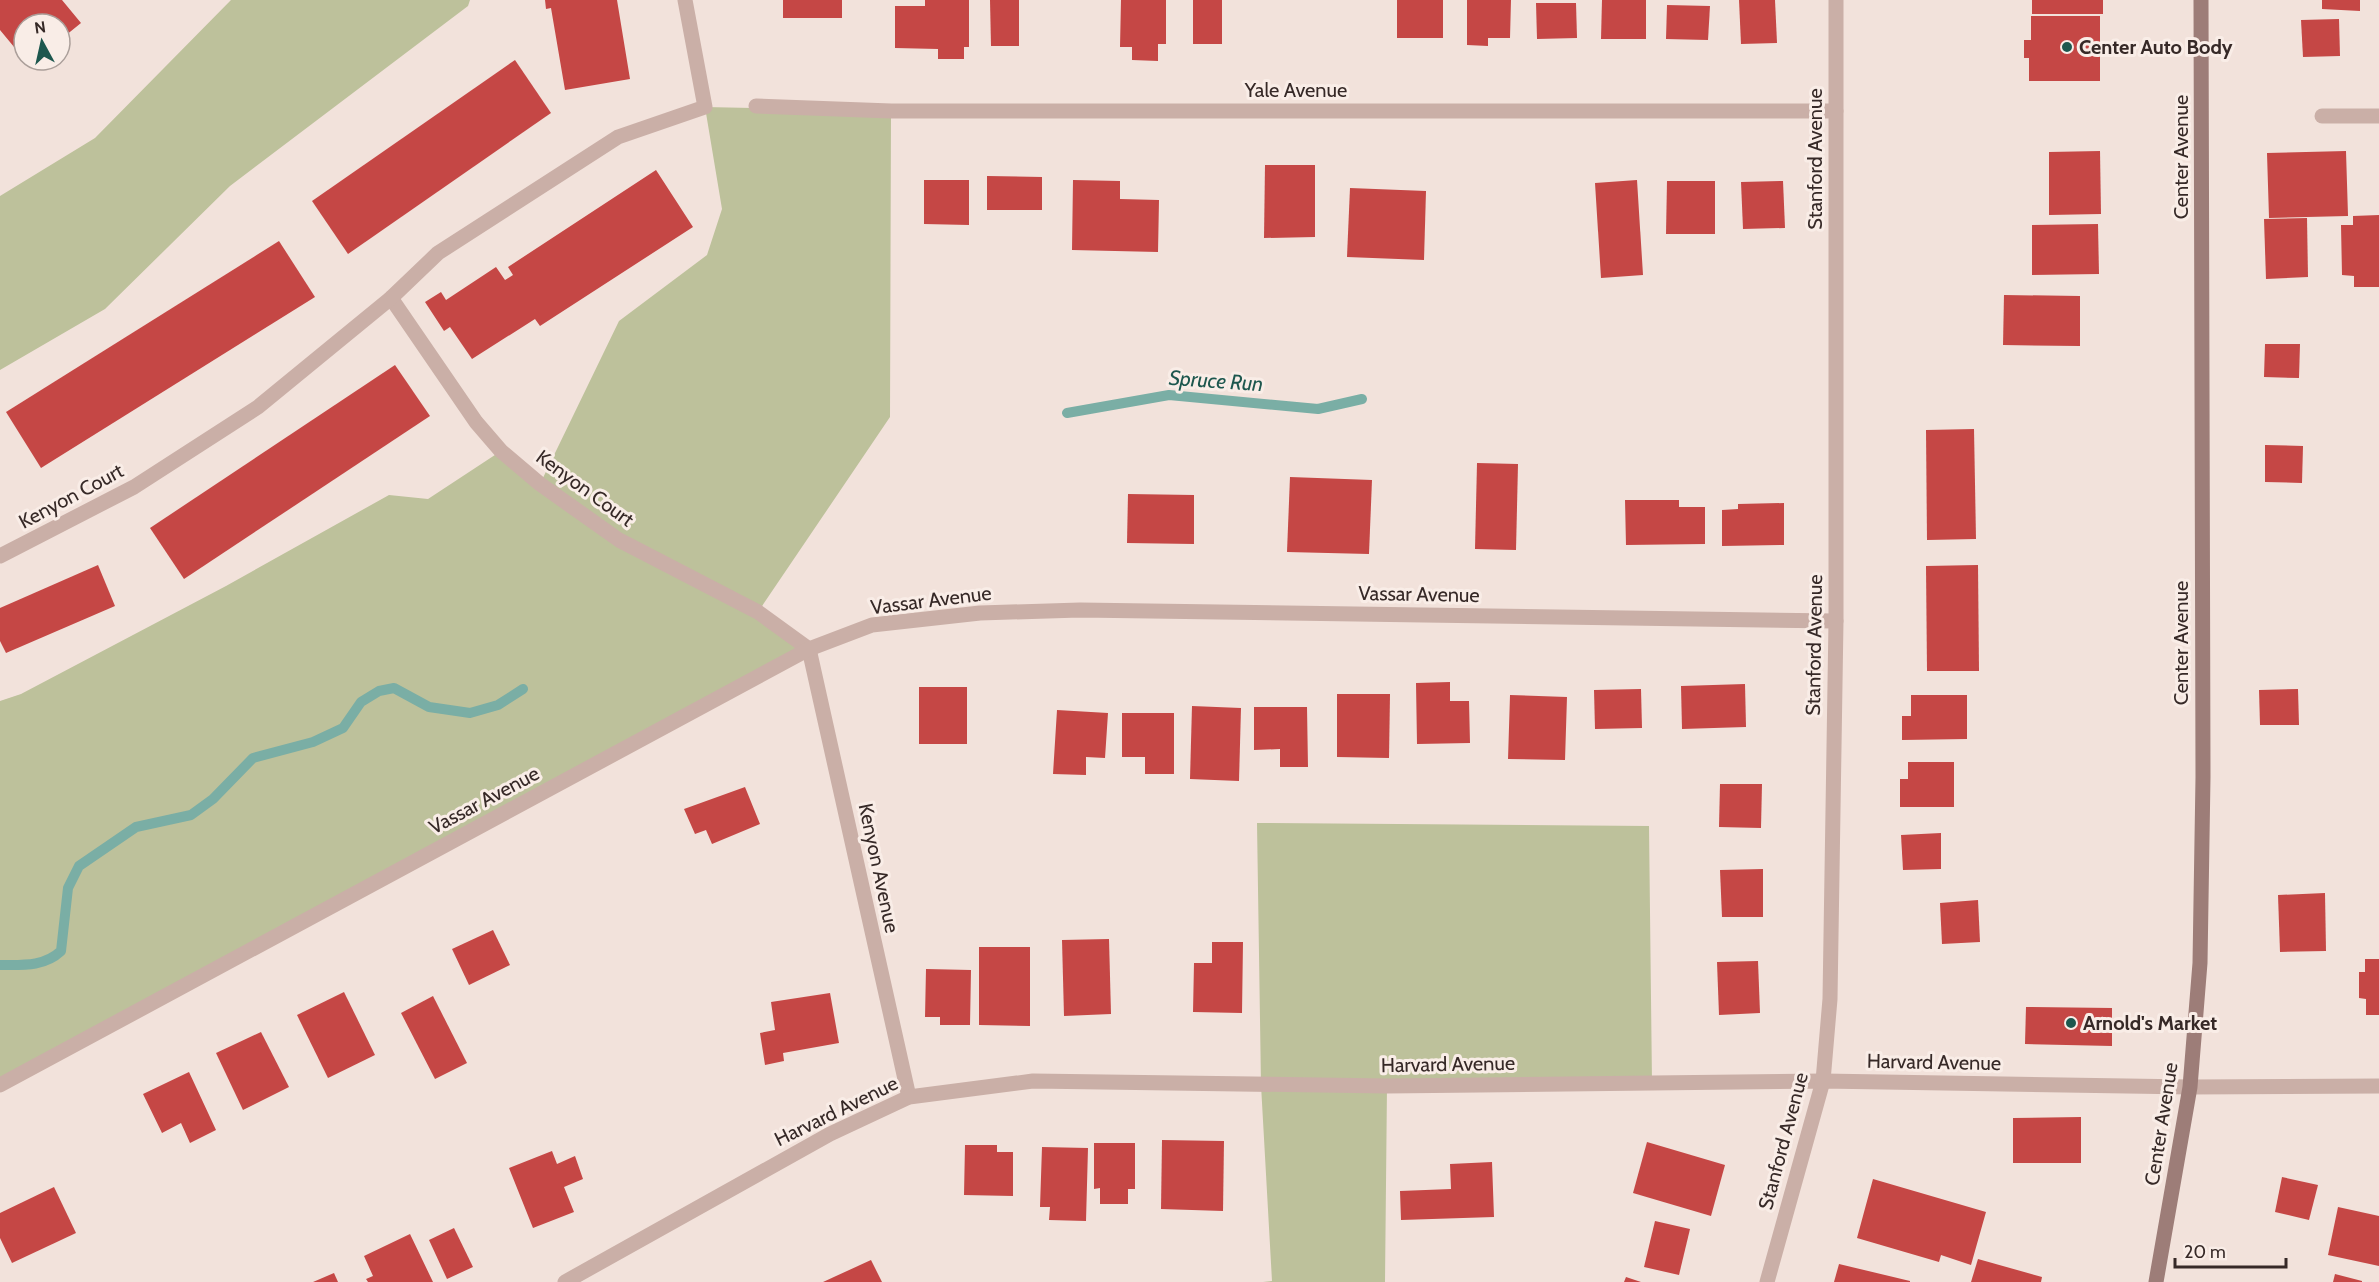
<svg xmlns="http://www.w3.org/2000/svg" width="2379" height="1282" font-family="Cabin,sans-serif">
<rect width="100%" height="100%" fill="#f2e2db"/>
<g fill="#bdc19b">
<path d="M231 0H470L468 6 230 186 105 309 0 370V196L95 138Z"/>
<path d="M705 107 891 111 890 417 758 612 809 649 0 1085V701L21 694 226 586 389 495 428 499 501 451 540 484 619 321 707 255 722 209Z"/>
<path d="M1257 823 1649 826 1652 1083 1387 1086 1385 1282H1263L1272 1281 1261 1085Z"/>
</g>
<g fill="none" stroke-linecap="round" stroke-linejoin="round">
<g stroke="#7aaea5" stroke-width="10">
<path d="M1067 413 1169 395 1318 409 1362 399"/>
<path d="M0 965C22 965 44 967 61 951L68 888 79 866 136 827 191 815 213 799 253 758 313 742 343 728 361 702 379 691 394 688 429 707 470 713 498 705 523 689"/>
</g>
</g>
<g fill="#c54745">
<path d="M0 0H62L81 23 60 40V24H24V59L0 30Z"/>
<path d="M545 0H617L630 79 565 90 551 8 546 9Z"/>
<rect x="783" y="0" width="59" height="18"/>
<path d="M925 0H969V47H964V59H938V49L895 48V6H925Z"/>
<path d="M990 0H1019V46H991Z"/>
<path d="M1121 0H1166V44H1158V61L1132 60V47H1120Z"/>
<rect x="1193" y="0" width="29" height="44"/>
<rect x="1397" y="0" width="46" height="38"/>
<path d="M1467 0H1511L1510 38H1488V46L1467 45Z"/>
<path d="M1602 0H1646V39H1601Z"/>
<path d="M1739 0H1775L1777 43 1741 44Z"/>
<rect x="2032" y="0" width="71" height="14"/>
<path d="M2322 0H2360V11L2322 9Z"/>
<path d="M1536 3H1576L1577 38 1537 39Z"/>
<path d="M1667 5 1710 6 1708 40 1666 39Z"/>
<path d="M2031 16H2100V81H2029V58H2024V40H2031Z"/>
<path d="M2339 19 2340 56 2303 57 2301 20Z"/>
<path d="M515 60 551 113 348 254 312 201Z"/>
<path d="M2100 151 2101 214 2049 215V152Z"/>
<path d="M2346 151 2348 216 2269 218 2267 153Z"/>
<path d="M1265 165H1315V237L1264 238Z"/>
<path d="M656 170 693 227 540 326 535 319 472 359 450 327 444 331 425 302 441 292 446 300 496 267 505 280 513 275 508 267Z"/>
<path d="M987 176 1042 177V210H987Z"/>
<path d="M924 180H969V225L924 224Z"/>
<path d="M1073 180 1120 181V199L1159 200 1158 252 1072 250Z"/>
<path d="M1637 180 1643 275 1601 278 1595 183Z"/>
<path d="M1667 181H1715V234H1666Z"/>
<path d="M1783 181 1785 228 1743 229 1741 182Z"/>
<path d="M1350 188 1426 191 1424 260 1347 257Z"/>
<path d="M2379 215V287H2354V276L2342 275 2341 225H2353V216Z"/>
<path d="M2307 218 2308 277 2266 279 2264 219Z"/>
<path d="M2098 224 2099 274 2032 275V225Z"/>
<path d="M279 241 315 297 41 468 6 412Z"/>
<path d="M2004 295 2080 296V346L2003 345Z"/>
<path d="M2265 344H2300L2299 378 2264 377Z"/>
<path d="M395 365 430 416 184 579 150 528Z"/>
<path d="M1974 429 1976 539 1927 540 1926 430Z"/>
<path d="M2265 445 2303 446 2302 483 2265 482Z"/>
<path d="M1477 463 1518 464 1516 550 1475 549Z"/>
<path d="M1290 477 1372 480 1369 554 1287 552Z"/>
<path d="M1128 494 1194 495V544L1127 543Z"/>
<path d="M1625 500H1679V507H1705V544L1626 545Z"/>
<path d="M1784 503V545L1722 546V510L1738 509V504Z"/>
<path d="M98 565 115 606 6 653 0 641V608Z"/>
<path d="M1978 565 1979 671H1927L1926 566Z"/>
<path d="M1450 682V701H1469L1470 743 1417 744 1416 683Z"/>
<path d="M1745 684 1746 727 1682 729 1681 686Z"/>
<rect x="919" y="687" width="48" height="57"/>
<path d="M1641 689 1642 728 1595 729 1594 690Z"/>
<path d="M2298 689 2299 725H2260L2259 690Z"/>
<path d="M1337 694H1390L1389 758 1337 757Z"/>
<path d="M1510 695 1567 697 1565 760 1508 759Z"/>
<path d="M1911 695H1967V739L1902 740V716H1911Z"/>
<path d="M1192 706 1241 708 1239 781 1190 779Z"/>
<path d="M1254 707H1307L1308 767H1280V749L1254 750Z"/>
<path d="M1057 710 1108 713 1105 758 1086 757V775L1053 774Z"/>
<path d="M1122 713H1174V774H1145V757H1122Z"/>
<path d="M1908 762H1954V807H1900V779H1908Z"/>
<path d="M1720 784H1762L1761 828 1719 827Z"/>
<path d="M745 787 760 824 712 844 706 830 695 834 684 809Z"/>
<path d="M1941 833V869L1903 870 1901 835Z"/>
<path d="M1763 869V917H1722L1720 870Z"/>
<path d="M2325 893 2326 951 2280 952 2278 895Z"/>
<path d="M1978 900 1980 942 1942 944 1940 903Z"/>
<path d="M493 930 510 965 469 985 452 949Z"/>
<path d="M1109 939 1111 1014 1064 1016 1062 940Z"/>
<path d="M1212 942H1243L1242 1013 1193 1012 1194 963H1212Z"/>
<path d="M979 947H1030V1026L979 1025Z"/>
<path d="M2365 959H2379V1015H2366V999L2359 998V972H2365Z"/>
<path d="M1758 961 1760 1013 1719 1015 1717 962Z"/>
<path d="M926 969 971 970 970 1025H940V1017H925Z"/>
<path d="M344 992 375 1055 328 1078 297 1015Z"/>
<path d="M830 993 839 1043 783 1053 784 1061 765 1065 760 1033 775 1030 771 1002Z"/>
<path d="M433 996 467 1063 435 1079 401 1013Z"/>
<path d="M2026 1007 2112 1008V1046L2025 1044Z"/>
<path d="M261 1032 289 1087 243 1110 216 1053Z"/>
<path d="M189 1072 216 1130 190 1143 181 1123 162 1133 143 1094Z"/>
<path d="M2081 1117V1163H2013V1118Z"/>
<path d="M1162 1140 1224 1141 1223 1211 1161 1209Z"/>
<path d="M1647 1142 1725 1165 1711 1216 1633 1193Z"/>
<path d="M1094 1143H1135V1189H1128V1204H1100V1188L1094 1189Z"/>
<path d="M965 1145H997V1152H1013V1196L964 1195Z"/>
<path d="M1042 1147 1088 1148 1086 1221 1049 1220 1050 1207H1040Z"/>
<path d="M552 1151 557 1164 575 1156 583 1179 564 1187 574 1212 533 1228 509 1168Z"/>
<path d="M1492 1162 1494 1217 1401 1220 1400 1191 1451 1189 1450 1164Z"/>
<path d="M2282 1177 2318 1185 2309 1220 2275 1212Z"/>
<path d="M1873 1179 1986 1212 1971 1265 1941 1255 1939 1262 1857 1238Z"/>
<path d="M54 1187 76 1233 12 1263 0 1238V1213Z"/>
<path d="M2338 1207 2379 1216V1266L2328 1255Z"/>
<path d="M1655 1221 1690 1229 1679 1275 1644 1267Z"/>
<path d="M454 1228 473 1267 447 1279 429 1240Z"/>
<path d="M410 1234 433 1282H368L366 1279 373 1276 364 1256Z"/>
<path d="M1978 1259 2042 1277 2041 1282H1971Z"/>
<path d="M871 1260 882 1282H823Z"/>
<path d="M1839 1264 1910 1281V1282H1834Z"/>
<path d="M334 1273 338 1282H313Z"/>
<path d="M2335 1274 2362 1281V1282H2333Z"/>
<path d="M1626 1277 1641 1282H1624Z"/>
</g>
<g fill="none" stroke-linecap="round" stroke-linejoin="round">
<g stroke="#caafa7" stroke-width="15">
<path d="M756 106 891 111H1836"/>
<path d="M2322 116H2379"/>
<path d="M391 298 476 422 501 451 540 484 619 540 758 612 809 649 909 1097"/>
<path d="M0 556 134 487 258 407 391 298 438 253 618 137 705 107 685 0"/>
<path d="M0 1085 809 649 872 625 980 613 1080 610 1836 621"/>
<path d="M565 1282 830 1134 909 1097 1033 1081 1387 1086 1823 1081 2190 1087 2379 1086"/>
<path d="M1767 1282 1823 1081 1830 999 1836 621V0"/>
</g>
<path stroke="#9d7d78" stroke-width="15" d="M2156 1282 2190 1087 2200 963 2203 777 2201 0"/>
</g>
<g fill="#1d574e" stroke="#f9ede7" stroke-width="2">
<circle cx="2067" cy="47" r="6"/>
<circle cx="2071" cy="1023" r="6"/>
</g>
<g text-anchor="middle" stroke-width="6" stroke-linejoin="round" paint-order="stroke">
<g font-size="20" font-weight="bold" fill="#362927" stroke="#f9ede7" text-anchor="start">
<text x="2079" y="54">Center Auto Body</text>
<text x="2083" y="1030">Arnold's Market</text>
</g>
<g font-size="20" fill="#362927" stroke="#f9ede7">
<text x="1296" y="97">Yale Avenue</text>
<text transform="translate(2181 157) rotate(-90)" y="7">Center Avenue</text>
<text transform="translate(1815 159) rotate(-90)" y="7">Stanford Avenue</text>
<text transform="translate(585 488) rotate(36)" y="7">Kenyon Court</text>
<text transform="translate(71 496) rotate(-28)" y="7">Kenyon Court</text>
<text transform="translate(1419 594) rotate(1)" y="7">Vassar Avenue</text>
<text transform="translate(931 600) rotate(-7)" y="7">Vassar Avenue</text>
<text transform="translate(2181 643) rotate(-90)" y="7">Center Avenue</text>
<text transform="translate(1814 645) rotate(-89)" y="7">Stanford Avenue</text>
<text transform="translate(484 800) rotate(-28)" y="7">Vassar Avenue</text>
<text transform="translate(879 868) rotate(78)" y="7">Kenyon Avenue</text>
<text transform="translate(1934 1062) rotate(1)" y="7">Harvard Avenue</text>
<text transform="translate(1448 1064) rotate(-1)" y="7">Harvard Avenue</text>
<text transform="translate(836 1111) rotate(-26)" y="7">Harvard Avenue</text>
<text transform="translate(2161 1124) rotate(-81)" y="7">Center Avenue</text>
<text transform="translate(1783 1141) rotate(-75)" y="7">Stanford Avenue</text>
</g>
<g font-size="21" font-style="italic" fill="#1d574e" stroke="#f9ede7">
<text transform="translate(1216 381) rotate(4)" y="7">Spruce Run</text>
</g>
</g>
<g transform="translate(42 42) rotate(352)"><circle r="28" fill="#f9ede7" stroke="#ab9f9a" stroke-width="1.5"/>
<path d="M0-4.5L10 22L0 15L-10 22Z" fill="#1d574e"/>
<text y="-9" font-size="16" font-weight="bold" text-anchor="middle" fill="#362927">N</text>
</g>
<path d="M2175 1258v9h111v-9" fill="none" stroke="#362927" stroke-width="3"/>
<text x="2184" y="1258" font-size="18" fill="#362927" stroke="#f9ede7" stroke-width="4.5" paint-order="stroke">20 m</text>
</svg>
